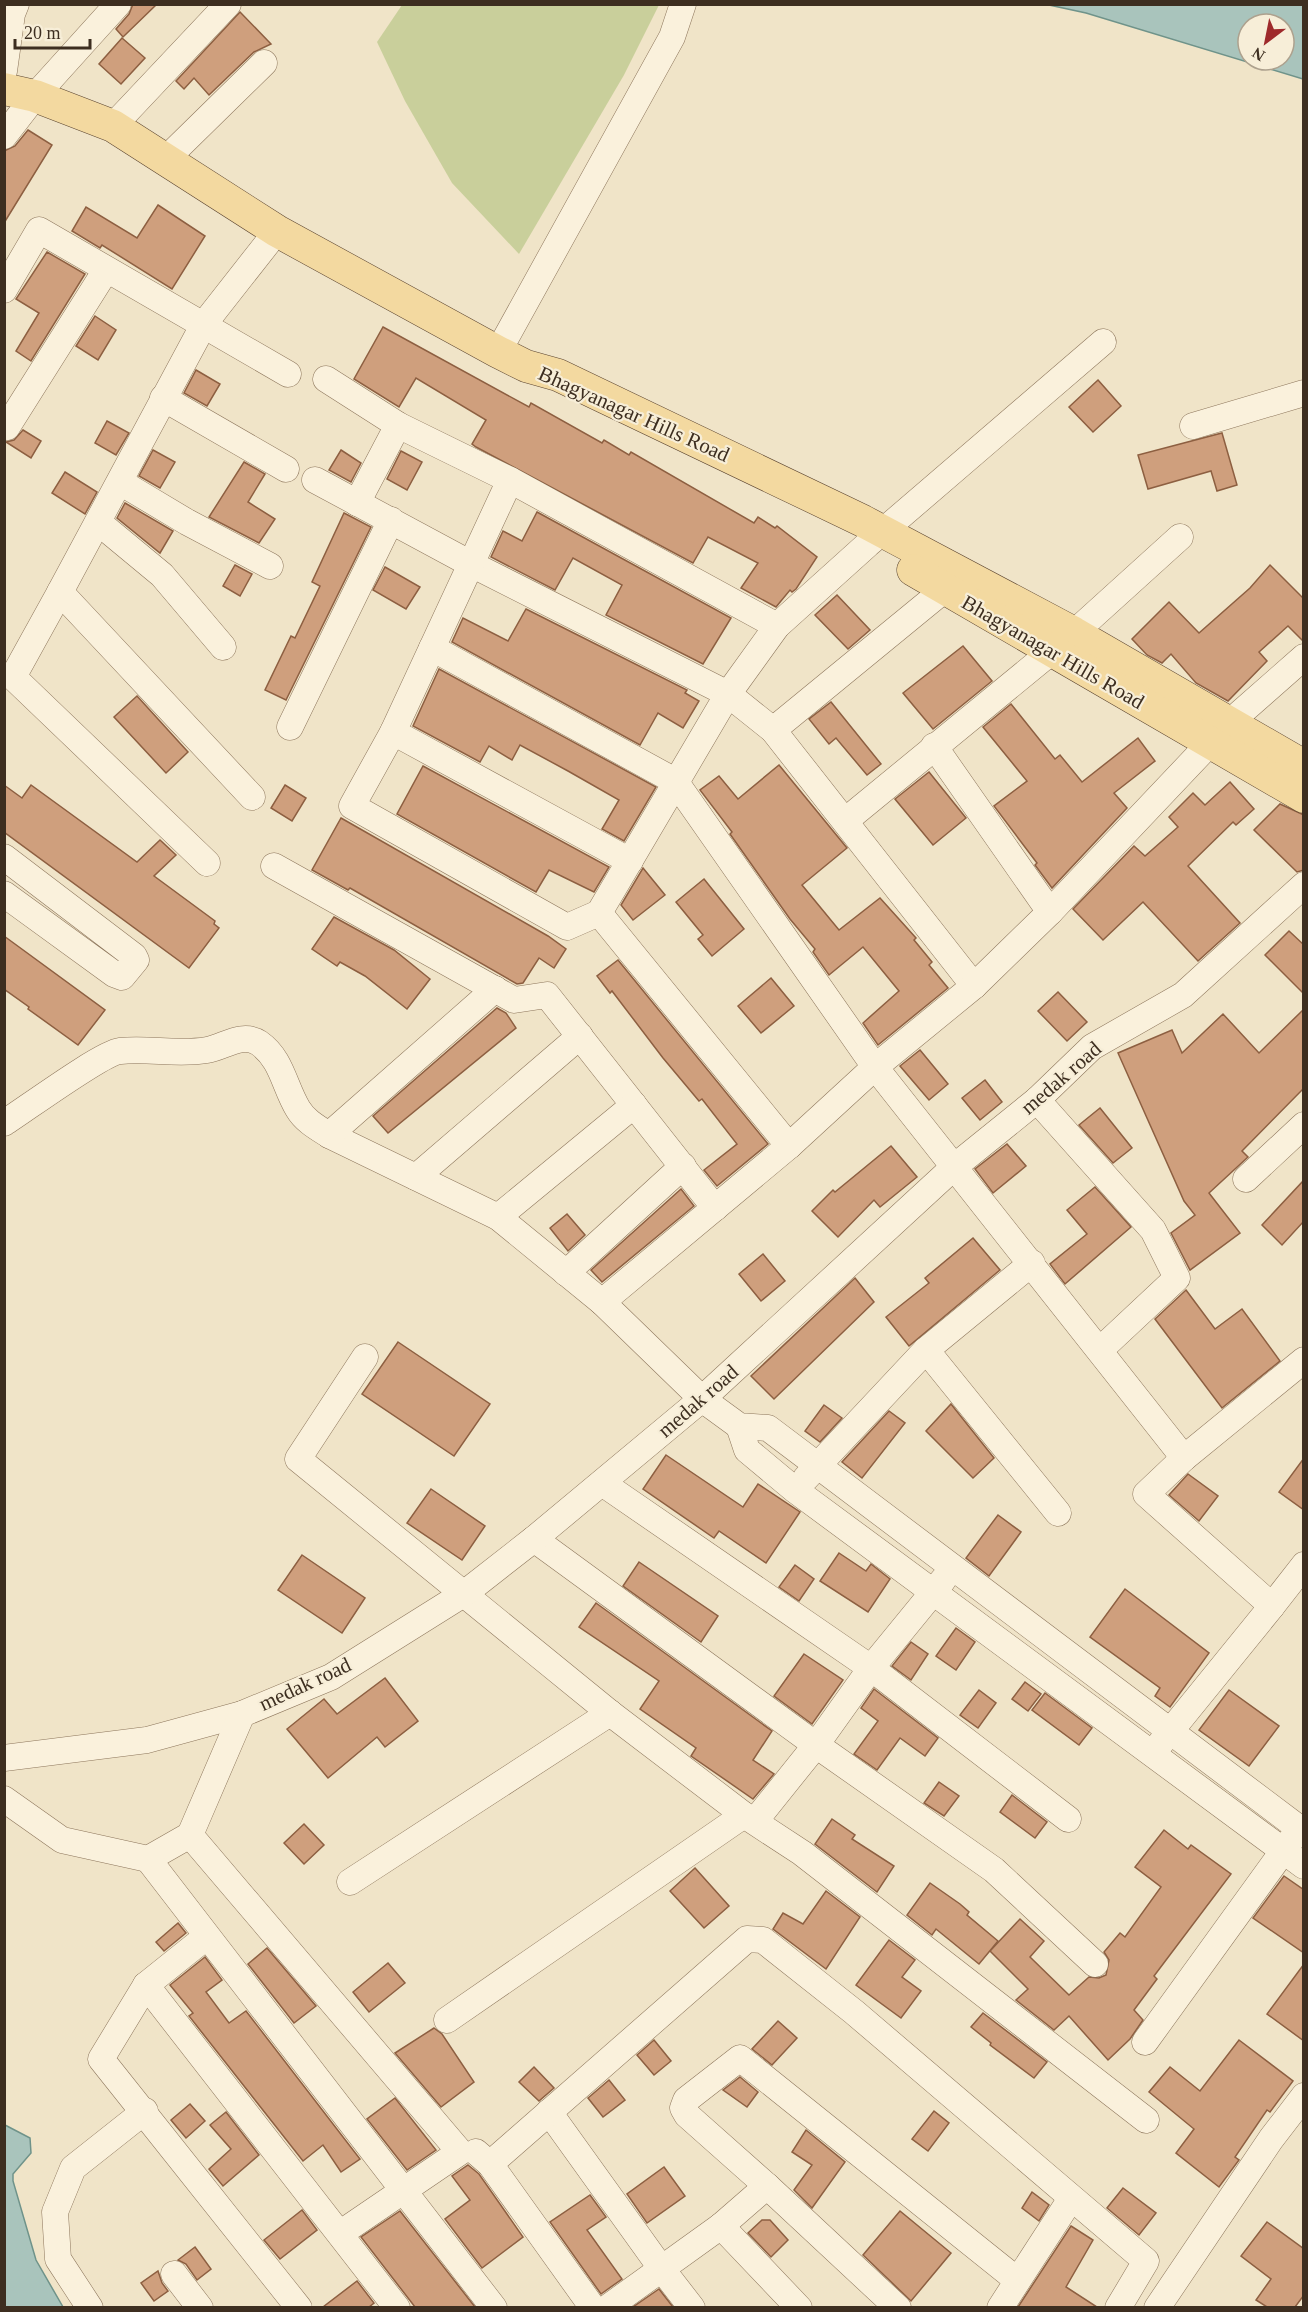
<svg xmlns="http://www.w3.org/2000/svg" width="1308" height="2312" font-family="'Times New Roman',serif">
<rect width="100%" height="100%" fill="#f0e4c8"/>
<path fill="#c9cf9b" d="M402 5H659L624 75 519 254 452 183 405 101 377 42Z"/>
<g fill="#a9c4bc" stroke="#6f938a" stroke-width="1.5" fill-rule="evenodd">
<path d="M1049 5H1303V79L1086 13ZM1248 24H1284V60H1248Z"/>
<path d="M5 2125 30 2138 31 2153 13 2174V2181L36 2260 63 2307H5Z"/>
</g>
<g fill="#cf9f7d" stroke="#8d5f41" stroke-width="1.5">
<path d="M133 4H157L123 37 116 29 129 14Z"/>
<path d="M240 12 271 44 254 52 209 95 194 78 184 89 176 81Z"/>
<path d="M122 38 145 58 121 84 99 64Z"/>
<path d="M28 130 52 145 4 223V151L15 146Z"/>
<path d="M158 205 205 236 172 289 102 245 100 248 72 231 86 207 137 238Z"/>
<path d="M47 252 85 274 31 361 16 351 39 313 16 299Z"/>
<path d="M95 316 116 330 98 360 76 346Z"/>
<path d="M383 327 529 407 531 403 602 443 604 440 629 455 631 452 754 523 758 517 775 528 777 526 817 557 796 589 792 592 790 590 776 607 741 588 758 563 708 537 693 563 476 447 472 444 486 420 416 378 399 407 354 379Z"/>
<path d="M196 370 220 384 207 406 184 393Z"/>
<path d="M1098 380 1121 406 1093 432 1069 407Z"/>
<path d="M107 421 129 433 116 455 95 443Z"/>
<path d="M23 430 41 441 31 458 6 442 14 440Z"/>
<path d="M1222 433 1237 485 1217 491 1211 471 1148 489 1138 455Z"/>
<path d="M153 450 175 462 160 488 139 476Z"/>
<path d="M341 450 361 463 351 482 329 470Z"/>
<path d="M401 451 422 462 407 490 387 479Z"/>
<path d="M244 462 265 474 248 502 275 519 259 543 209 517Z"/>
<path d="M65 472 97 492 85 514 52 493Z"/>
<path d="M125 503 173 531 160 553 117 518Z"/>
<path d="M537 512 731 618 703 664 606 615 622 585 573 558 555 590 491 557 503 531 522 541Z"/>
<path d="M344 513 371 527 286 700 265 690 291 636 295 638 320 586 312 582Z"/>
<path d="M235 565 252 574 240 596 223 586Z"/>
<path d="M1270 565 1304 599V642L1288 626 1259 652 1267 661 1228 701 1196 683 1171 654 1162 663 1147 655 1132 639 1169 602 1199 633 1250 588Z"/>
<path d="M385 567 420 587 406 609 373 590Z"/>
<path d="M837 595 870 630 848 649 815 615Z"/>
<path d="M526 609 687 690 685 693 699 701 683 728 658 713 640 745 452 642 463 618 508 641Z"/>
<path d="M963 646 992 681 933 729 903 693Z"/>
<path d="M439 669 656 787 624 841 602 829 619 800 568 771 520 745 512 760 489 746 480 762 413 726Z"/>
<path d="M137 696 188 752 166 773 114 717Z"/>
<path d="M831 702 881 764 867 775 836 738 829 744 809 719Z"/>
<path d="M1011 704 1055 759 1060 755 1082 782 1138 738 1155 761 1114 793 1127 808 1052 888 1035 865 1037 863 994 806 1027 781 983 727Z"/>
<path d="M779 765 847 848 802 885 839 930 880 898 916 938 914 940 932 962 929 965 948 988 878 1045 863 1023 899 991 863 947 829 975 813 952 815 949 790 919 730 834 732 832 700 790 719 776 738 799Z"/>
<path d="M423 766 609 867 594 892 549 870 536 892 397 814Z"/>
<path d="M929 772 966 818 933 845 895 799Z"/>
<path d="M1230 782 1254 809 1236 825 1233 822 1188 866 1240 923 1198 961 1143 902 1103 940 1073 909 1134 846 1145 856 1178 827 1169 817 1193 793 1205 805Z"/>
<path d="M4 785 22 798 31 785 137 862 160 840 176 855 154 876 215 921 214 924 219 928 189 968 4 832Z"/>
<path d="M285 785 306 798 292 821 271 808Z"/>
<path d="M1280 804 1304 815V870L1297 872 1254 830Z"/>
<path d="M341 818 548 936 566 949 554 968 539 958 523 983 517 984 350 888 348 890 312 870Z"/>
<path d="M643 868 665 895 633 920 621 905Z"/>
<path d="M704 879 744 929 712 956 698 939 703 935 676 902Z"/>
<path d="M334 917 394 950 430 979 407 1009 365 976 340 962 337 966 312 949Z"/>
<path d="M1289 931 1304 945V994L1265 955Z"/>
<path d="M4 936 105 1010 78 1045 28 1009 29 1007 4 989Z"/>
<path d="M618 960 768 1144 717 1186 704 1170 737 1144 702 1099 699 1101 663 1058 612 991 610 993 597 976Z"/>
<path d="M771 978 794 1006 761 1033 738 1006Z"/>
<path d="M1058 992 1087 1022 1067 1041 1038 1011Z"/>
<path d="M497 1008 506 1013 516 1028 388 1133 373 1116Z"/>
<path d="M1304 1009V1088L1242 1151 1248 1157 1209 1193 1240 1233 1190 1270 1171 1233 1195 1215 1184 1201 1118 1053 1172 1030 1182 1053 1223 1014 1259 1053Z"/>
<path d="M920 1050 948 1084 929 1100 900 1066Z"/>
<path d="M985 1080 1002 1102 980 1120 962 1098Z"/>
<path d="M1100 1108 1132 1148 1113 1163 1079 1125Z"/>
<path d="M1007 1144 1026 1166 993 1193 975 1169Z"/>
<path d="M891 1146 917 1177 880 1207 874 1200 838 1237 812 1211 833 1190 835 1192Z"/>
<path d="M1304 1180V1221L1282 1245 1262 1225Z"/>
<path d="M1095 1187 1131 1227 1065 1284 1050 1264 1087 1234 1067 1210Z"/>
<path d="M681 1189 694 1206 602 1282 591 1270Z"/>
<path d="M567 1214 585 1235 568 1251 550 1228Z"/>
<path d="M973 1238 1000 1270 909 1346 886 1317 929 1283 925 1278Z"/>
<path d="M763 1254 785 1281 761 1301 739 1274Z"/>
<path d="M855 1278 874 1302 774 1399 751 1376Z"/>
<path d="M1186 1290 1215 1329 1242 1309 1280 1361 1222 1408 1155 1319Z"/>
<path d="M398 1342 490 1404 454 1456 362 1394Z"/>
<path d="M951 1404 994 1458 973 1478 926 1431Z"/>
<path d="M824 1405 842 1418 820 1442 805 1431Z"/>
<path d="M889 1411 905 1423 862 1478 842 1462Z"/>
<path d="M666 1455 743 1507 758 1484 800 1512 766 1563 719 1531 714 1538 643 1489Z"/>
<path d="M1304 1458V1510L1279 1492Z"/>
<path d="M1188 1474 1218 1496 1199 1521 1169 1495Z"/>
<path d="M431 1489 485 1526 462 1560 407 1523Z"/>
<path d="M998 1515 1021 1532 989 1576 966 1558Z"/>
<path d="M839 1553 866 1571 871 1564 890 1579 868 1612 820 1581Z"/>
<path d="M302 1555 365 1598 342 1633 278 1590Z"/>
<path d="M639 1562 718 1616 701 1642 623 1586Z"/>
<path d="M795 1565 814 1579 799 1601 779 1587Z"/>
<path d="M1125 1589 1209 1653 1170 1707 1155 1696 1160 1688 1090 1637Z"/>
<path d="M596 1603 772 1731 753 1760 774 1774 753 1799 691 1756 696 1748 640 1709 659 1681 579 1627Z"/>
<path d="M956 1628 975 1642 956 1670 936 1656Z"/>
<path d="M911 1642 928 1654 911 1680 892 1666Z"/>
<path d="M804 1654 843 1680 812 1724 774 1696Z"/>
<path d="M385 1678 418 1721 385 1747 377 1737 328 1778 287 1729 324 1699 337 1714Z"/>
<path d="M1025 1682 1041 1694 1028 1711 1012 1699Z"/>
<path d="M874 1689 938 1738 925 1756 900 1738 877 1770 854 1754 878 1721 861 1708Z"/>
<path d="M979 1690 996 1703 978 1728 960 1715Z"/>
<path d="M1229 1690 1279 1726 1249 1766 1199 1730Z"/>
<path d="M1045 1693 1092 1728 1079 1745 1032 1710Z"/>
<path d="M939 1782 959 1796 944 1816 924 1803Z"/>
<path d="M1012 1795 1047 1822 1035 1838 1000 1812Z"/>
<path d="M832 1819 855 1835 852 1839 894 1866 877 1892 815 1844Z"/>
<path d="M304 1824 324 1845 304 1864 284 1843Z"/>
<path d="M1164 1830 1188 1849 1191 1845 1231 1874 1154 1976 1157 1979 1134 2010 1143 2020 1130 2039 1108 2060 1069 2016 1054 2030 1016 2000 1028 1989 990 1951 1020 1919 1044 1941 1030 1957 1069 1995 1089 1977 1099 1978 1106 1975 1109 1960 1104 1952 1120 1933 1125 1937 1161 1887 1135 1867Z"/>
<path d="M695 1868 729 1906 704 1928 670 1891Z"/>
<path d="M1284 1876 1304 1890V1953L1253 1918Z"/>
<path d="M930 1883 960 1904 969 1912 967 1915 998 1941 979 1964 936 1929 932 1935 907 1915Z"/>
<path d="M826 1891 860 1917 826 1969 773 1929 783 1913 803 1924Z"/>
<path d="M178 1923 186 1933 164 1951 156 1942Z"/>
<path d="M889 1940 915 1960 902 1977 921 1991 901 2018 856 1985Z"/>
<path d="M267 1948 316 2006 294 2023 248 1964Z"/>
<path d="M205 1957 222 1980 206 1992 229 2023 246 2011 360 2159 341 2172 323 2145 303 2161 189 2016 193 2013 170 1985Z"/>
<path d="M388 1963 405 1983 369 2012 353 1992Z"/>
<path d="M1304 1964V2041L1267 2014Z"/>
<path d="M983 2013 1047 2062 1034 2078 990 2045 991 2043 971 2027Z"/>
<path d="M778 2021 797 2038 772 2065 752 2049Z"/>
<path d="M434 2028 442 2034 474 2082 441 2107 395 2053Z"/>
<path d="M654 2040 671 2061 654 2075 637 2055Z"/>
<path d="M1239 2040 1293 2081 1270 2112 1267 2110 1235 2157 1239 2160 1219 2187 1176 2153 1194 2129 1149 2092 1170 2067 1200 2091Z"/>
<path d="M534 2067 554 2088 539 2101 519 2082Z"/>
<path d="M740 2077 758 2092 747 2107 723 2090Z"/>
<path d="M609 2080 625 2100 603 2117 588 2098Z"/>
<path d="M395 2098 436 2150 407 2170 367 2119Z"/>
<path d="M190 2104 205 2121 186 2138 171 2120Z"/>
<path d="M934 2111 949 2123 928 2151 912 2139Z"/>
<path d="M226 2112 259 2155 223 2186 209 2169 231 2149 210 2125Z"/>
<path d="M806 2130 845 2162 812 2208 794 2190 812 2165 792 2152Z"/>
<path d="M468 2165 479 2174 523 2237 482 2268 445 2219 470 2200 452 2176Z"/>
<path d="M664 2167 685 2196 647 2223 627 2194Z"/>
<path d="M1123 2188 1156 2213 1139 2235 1107 2208Z"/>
<path d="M1032 2192 1049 2205 1039 2221 1022 2208Z"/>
<path d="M590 2195 606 2217 587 2230 622 2279 601 2294 550 2222Z"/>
<path d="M302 2210 317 2230 280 2259 264 2240Z"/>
<path d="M400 2211 475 2307H415L361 2237Z"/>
<path d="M900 2211 951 2253 911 2301 863 2255Z"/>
<path d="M762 2220H770L788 2240 771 2257 748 2233Z"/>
<path d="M1267 2222 1304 2249V2295L1295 2307H1267L1256 2300 1271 2279 1241 2256Z"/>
<path d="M1071 2226 1093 2240 1066 2287 1097 2307H1018Z"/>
<path d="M195 2247 211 2269 197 2280 186 2264 178 2260Z"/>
<path d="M158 2271 162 2283 168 2291 154 2301 141 2283Z"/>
<path d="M357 2281 374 2303 369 2307H323Z"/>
<path d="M659 2289 673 2307H633Z"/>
</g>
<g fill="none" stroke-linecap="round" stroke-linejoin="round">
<defs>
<g id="minor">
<path d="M4 71 12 14 16 4"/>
<path d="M113 126 228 4"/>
<path d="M4 136 35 96 118 4"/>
<path d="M166 159 264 63"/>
<path d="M4 290 39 230 288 374"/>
<path d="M498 352 672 37 683 4"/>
<path d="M326 379 398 425 510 480 777 626"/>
<path d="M163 398 286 469"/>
<path d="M1193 426 1304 393"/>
<path d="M7 427 106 270"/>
<path d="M315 480 471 564 728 694 773 730"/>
<path d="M510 480 393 732 352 806 567 927 599 913 728 694 777 626 868 544 1103 342"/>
<path d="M120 482 187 522 270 566"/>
<path d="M357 503 398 425"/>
<path d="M98 522 162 575 223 647"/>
<path d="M945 589 773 730 974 986"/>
<path d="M60 592 13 677 207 863"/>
<path d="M432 648 675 781 875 1067 1184 1458 1304 1360"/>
<path d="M290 727 391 520"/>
<path d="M393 732 630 861"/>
<path d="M934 746 1050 912"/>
<path d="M252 797 60 592 204 324 277 231"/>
<path d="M845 821 1074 633 1180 537"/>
<path d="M4 857 134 956 136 960 122 977 114 974 4 894"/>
<path d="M274 866 514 1000 547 995 715 1208"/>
<path d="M599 913 789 1146"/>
<path d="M1037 1100 1153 1230 1177 1278 1100 1350"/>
<path d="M4 1123C26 1109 102 1053 120 1051 149 1048 178 1055 207 1050 224 1047 242 1032 259 1043 282 1059 284 1086 298 1109 305 1121 318 1128 329 1135L498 1217 602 1302 702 1399 739 1426 768 1428 1304 1832"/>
<path d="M329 1135 495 989"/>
<path d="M416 1177 580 1036"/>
<path d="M1246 1179 1304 1125"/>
<path d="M498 1217 634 1105"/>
<path d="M566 1273 683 1166"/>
<path d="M602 1302 789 1146 875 1067 974 986 1050 912 1229 723 1304 657"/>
<path d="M926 1350 1058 1513"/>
<path d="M365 1357 298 1459 610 1713 744 1815 802 1853 1146 2120"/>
<path d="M739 1426 747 1450 795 1490 1304 1866"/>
<path d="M806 1478 926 1350 1032 1263"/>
<path d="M602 1483 871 1668 1068 1819"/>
<path d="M534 1539 816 1745 994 1870 1095 1964"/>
<path d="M1272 1606 1304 1565"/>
<path d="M1160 1744 1272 1606 1146 1494 1184 1458"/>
<path d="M4 1758 147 1740 242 1714 331 1677 465 1593 534 1539 702 1399 954 1167 1037 1100 1092 1047 1183 995 1304 885"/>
<path d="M4 1799 62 1840 148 1859 190 1835 242 1714"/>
<path d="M755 1821 816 1745 871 1668 943 1580"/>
<path d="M190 1835 460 2152 341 2233"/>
<path d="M148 1859 494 2308"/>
<path d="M350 1882 610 1713"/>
<path d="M206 1937 146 1985 101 2059 299 2308"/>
<path d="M146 1985 397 2308"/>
<path d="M447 2020 744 1815"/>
<path d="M1145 2042 1294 1836"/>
<path d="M549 2112 661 2268 692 2308"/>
<path d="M476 2152 490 2164 593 2308"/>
<path d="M490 2164 747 1939 763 1940 854 2012 1146 2261 1118 2308"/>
<path d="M767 2186 687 2115 683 2108 686 2100 740 2058 1017 2280"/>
<path d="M721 2226 799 2308"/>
<path d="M174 2274 200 2308"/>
<path d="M90 2308 58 2259 55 2212 73 2168 145 2111"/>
<path d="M607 2308 721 2226 767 2186 898 2308"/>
<path d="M1000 2308 1070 2200"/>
<path d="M1157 2308 1271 2139 1304 2096"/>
</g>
<g id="major">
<path d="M4 89 35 96 113 126 277 231 498 352 526 366 558 375 863 521 1074 633 1304 766"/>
<path d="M913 570 1304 797"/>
</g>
</defs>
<use href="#minor" stroke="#8d765c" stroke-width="27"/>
<use href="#major" stroke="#5b4430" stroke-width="33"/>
<use href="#minor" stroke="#faf1dc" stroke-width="26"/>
<use href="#major" stroke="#f3d9a0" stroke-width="32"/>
</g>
<g text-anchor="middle" stroke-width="4.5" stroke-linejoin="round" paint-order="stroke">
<g font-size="21" fill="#3d2e20" stroke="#f7eed8">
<text transform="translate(634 414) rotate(24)" y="7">Bhagyanagar Hills Road</text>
<text transform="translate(1053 652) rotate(30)" y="7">Bhagyanagar Hills Road</text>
<text transform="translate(1061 1078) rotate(-41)" y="7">medak road</text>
<text transform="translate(698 1401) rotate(-41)" y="7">medak road</text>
<text transform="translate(305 1684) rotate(-25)" y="7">medak road</text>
</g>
</g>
<rect width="1308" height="2312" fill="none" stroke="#3d2e20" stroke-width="12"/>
<g transform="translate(1266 42) rotate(212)"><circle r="28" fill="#f7eed8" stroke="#ada18e" stroke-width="1.5"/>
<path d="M0-4.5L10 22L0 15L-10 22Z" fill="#9e2a2b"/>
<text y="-9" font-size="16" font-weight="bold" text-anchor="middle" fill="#3d2e20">N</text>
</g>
<path d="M15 39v9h75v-9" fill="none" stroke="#3d2e20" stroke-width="3"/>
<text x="24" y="39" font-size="18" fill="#3d2e20" stroke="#f7eed8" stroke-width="4.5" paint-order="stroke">20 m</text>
</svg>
